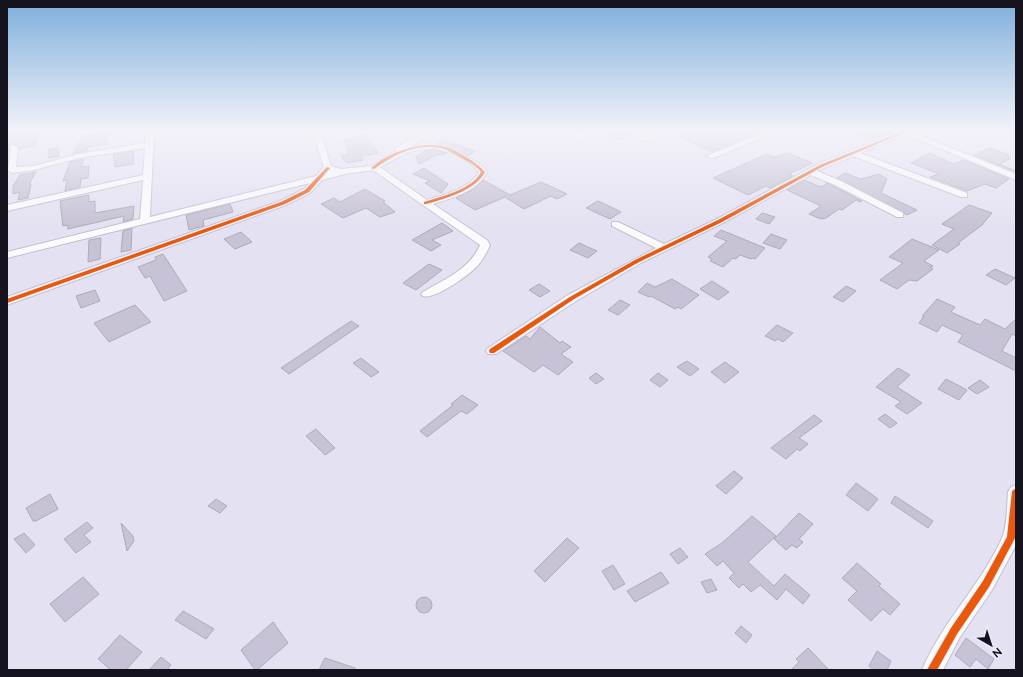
<svg xmlns="http://www.w3.org/2000/svg" width="1023" height="677" font-family="Raleway,sans-serif">
<rect width="100%" height="100%" fill="#e4e1f2"/>
<g fill="#c7c2d5" stroke="#aeabb7">
<path d="M13 130H44L34 146 19 149 18 146 10 144 9 151H7V136Z"/>
<path d="M615 130H622L632 135 618 140 605 134Z"/>
<path d="M673 130H764L712 152 680 137 684 135Z"/>
<path d="M848 130H890L891 132 869 139Z"/>
<path d="M110 132 106 144 88 147 86 151 73 154 83 136Z"/>
<path d="M367 135 378 153 361 156 363 160 347 163 341 156 349 154 347 151 349 150 343 140Z"/>
<path d="M444 140H445L475 151 468 156 454 149 437 144Z"/>
<path d="M58 147 59 156 49 158V149Z"/>
<path d="M990 148 1009 155 1007 156 1011 158 999 164 1016 171V172L974 155Z"/>
<path d="M428 150H433L447 153 441 156 439 154 419 164 416 156Z"/>
<path d="M134 151 133 164 115 167 113 154Z"/>
<path d="M788 153 812 163 789 174 793 176 770 188 766 186 748 195 713 178 767 154 774 157Z"/>
<path d="M930 153 953 164 964 160 1009 179 996 188 985 184 967 191 930 177 939 174 911 163Z"/>
<path d="M84 159 81 167 89 166 88 178 81 179 80 187 65 191 67 180 63 181 70 162Z"/>
<path d="M424 168 448 184 441 193 425 183 430 181 413 174Z"/>
<path d="M36 172 29 184H31L28 198 18 200 20 192 13 194V186L20 175Z"/>
<path d="M845 173 861 179 879 174 887 179 881 193 917 210 907 215 837 178Z"/>
<path d="M483 180 510 195 541 182 567 194 557 199 551 196 524 209 505 197 475 210 456 198 472 190Z"/>
<path d="M804 180 821 187 827 183 862 201 860 202 856 200 842 210 839 209 826 218 821 219 809 214 821 206 787 190Z"/>
<path d="M365 189 385 201 383 202 395 212 380 217 366 208 343 218 321 204 334 198 340 202Z"/>
<path d="M89 195V202L95 201V213L134 206 133 219 123 222 124 216 68 229V225L63 226 60 201Z"/>
<path d="M598 201 611 207 621 212 610 219 586 208Z"/>
<path d="M230 204 233 212 203 220 204 226 189 230 186 215Z"/>
<path d="M969 205 992 213 982 225 958 243 960 244 947 253 932 245 954 229 942 224Z"/>
<path d="M762 213 775 217 769 224 756 219Z"/>
<path d="M442 223 453 231 432 240 441 245 431 251 412 240Z"/>
<path d="M132 228 131 250 121 252 123 231Z"/>
<path d="M721 230 765 248 755 259 752 258 751 259 740 255 736 259 733 258 723 267 710 261 712 259 708 257 727 241 714 236Z"/>
<path d="M241 232 252 242 235 249 224 239Z"/>
<path d="M771 234 787 240 780 249 763 243Z"/>
<path d="M101 238 100 259 88 262 89 240Z"/>
<path d="M912 239 939 250 924 261 933 266 930 267 933 269 917 281 909 280 897 289 880 280 903 263 889 257Z"/>
<path d="M579 243 597 251 588 258 570 250Z"/>
<path d="M163 254 187 291 164 301 150 276 145 278 138 267 156 260 155 257Z"/>
<path d="M429 264 442 270 416 290 403 283Z"/>
<path d="M995 269 1015 278 1006 285 986 275Z"/>
<path d="M672 279 699 295 681 309 678 307 675 309 651 296 649 297 638 292 647 283 655 287Z"/>
<path d="M712 281 729 292 718 300 700 289Z"/>
<path d="M539 284 550 291 540 297 529 290Z"/>
<path d="M846 286 856 291 843 302 833 297Z"/>
<path d="M95 290 100 301 81 308 76 296Z"/>
<path d="M937 299 955 307 951 312 980 325 985 319 1005 329 1016 319V336L1012 334 1002 351 1016 358V371L958 342 963 335 942 325 937 332 919 323 924 316H922Z"/>
<path d="M620 300 630 305 618 315 608 310Z"/>
<path d="M135 305 151 322 109 342 94 323Z"/>
<path d="M351 321 359 326 289 374 281 368Z"/>
<path d="M777 325 793 333 783 342 778 339 775 341 765 336Z"/>
<path d="M540 327 560 343 562 341 571 347 561 354 573 362 558 375 543 365 534 372 503 351 526 336 530 339Z"/>
<path d="M361 358 379 372 371 377 353 363Z"/>
<path d="M687 361 699 369 690 376 677 367Z"/>
<path d="M725 362 739 372 725 383 711 372Z"/>
<path d="M898 368 910 375 897 387 922 403 907 414 895 406 901 402 876 387Z"/>
<path d="M596 373 604 379 596 384 589 378Z"/>
<path d="M658 373 668 380 660 387 650 380Z"/>
<path d="M946 379 967 390 959 400 938 389Z"/>
<path d="M980 380 989 387 977 394 968 388Z"/>
<path d="M462 395 478 405 467 414 461 411 427 437 420 431 453 405 451 404Z"/>
<path d="M885 414 897 423 890 428 878 419Z"/>
<path d="M814 415 822 421 799 438 808 444 800 451 797 449 786 459 771 448Z"/>
<path d="M316 429 335 448 325 455 306 436Z"/>
<path d="M734 471 743 478 726 494 716 486Z"/>
<path d="M856 483 878 499 868 511 846 495Z"/>
<path d="M50 494 58 509 36 521H33L26 508Z"/>
<path d="M895 496 933 521 928 528 891 503Z"/>
<path d="M216 499 227 506 220 513 208 506Z"/>
<path d="M799 513 813 524 799 539 803 542 797 548 792 545 786 550 774 539Z"/>
<path d="M752 516 776 536 748 562 774 586 785 574 810 595 803 604 786 589 777 600 760 585 751 592 743 584 739 588 729 578 734 573 723 561 717 566 705 554 722 543Z"/>
<path d="M87 522 93 528 84 535 91 542 76 553 64 539Z"/>
<path d="M121 523 133 536 134 541 127 551Z"/>
<path d="M24 533 35 545 26 553 14 539Z"/>
<path d="M567 538 579 548 545 582 534 571Z"/>
<path d="M680 548 688 557 678 564 670 554Z"/>
<path d="M857 563 881 584 879 586 900 604 890 615 883 609 871 621 848 600 857 591 842 578Z"/>
<path d="M613 565 625 584 614 590 602 571Z"/>
<path d="M661 572 669 583 635 602 627 591Z"/>
<path d="M83 577 99 594 65 622 50 604Z"/>
<path d="M711 579 717 590 707 593 701 582Z"/>
<circle cx="424" cy="605" r="8"/>
<path d="M183 611 214 629 206 639 175 620Z"/>
<path d="M273 622 288 643 257 670H255L241 650Z"/>
<path d="M741 626 752 635 746 643 735 633Z"/>
<path d="M120 635 142 652 126 670H111L98 659Z"/>
<path d="M966 638 994 659 988 669 976 659 970 667 955 655Z"/>
<path d="M808 648 829 670H791L799 662 796 659Z"/>
<path d="M877 651 891 661 887 670H874L869 666Z"/>
<path d="M161 657 171 665 167 670H149Z"/>
<path d="M325 658 355 668V670H319Z"/>
</g>
<g fill="none" stroke-linecap="round" stroke-linejoin="round">
<defs>
<g id="street">
<path d="M146 130H154L150 217 316 176 324 167 312 130H320L331 166 341 169 371 166 396 151V148L425 130H432V133L410 147C432 141 448 146 467 157 475 161 482 164 487 172 478 191 452 198 433 204L487 240 490 245C487 252 484 258 479 264 471 274 435 300 423 296L421 294 423 292C445 279 470 269 480 245L373 170 345 174 322 180 310 193 286 205 7 305V297L280 201 304 189 310 183 7 258V252L140 219 143 180 7 211V205L143 175 145 148 79 158 34 170 12 173 8 170 11 145 18 147 16 167 34 166 78 154 145 143ZM433 148C448 150 469 160 479 172 471 188 443 195 427 200L380 167 408 152Z"/>
<path d="M566 130 582 131 587 137 580 139Z"/>
<path d="M660 130H671L645 141 638 139Z"/>
<path d="M771 130H782L713 158 706 156Z"/>
<path d="M902 130H913L912 132 1016 174V180L905 134 860 153 967 193V197H961L853 156 817 171 841 181 903 213V217H897L835 185 811 175 723 223 641 263 576 301 496 354H488L486 351 488 348 568 295 656 248 612 226V222H618L664 244 717 219 818 164Z"/>
<path d="M1016 485V545L992 590 960 637 943 670H922C942 622 981 585 1002 538 1007 527 1007 505 1008 492L1011 487Z"/>
</g>
</defs>
<use href="#street" stroke="#c3c0cd" stroke-width="2"/>
<use href="#street" fill="#fbfafd" fill-rule="evenodd"/>
<defs>
<g id="cycleway">
<path d="M906 130H911L822 167 722 222 639 262 574 299 494 353H490L489 351 490 349 570 297 635 260 718 220 820 165Z"/>
<path d="M424 145C431 145 438 145 446 147 455 149 479 164 485 172 476 190 444 199 426 204H424V202C441 197 473 189 481 172 476 165 468 162 461 158 455 155 450 151 444 149 420 141 393 155 374 169L371 168C385 155 405 148 424 145Z"/>
<path d="M327 167 330 168 309 192 285 204 7 303V299L281 202 305 190Z"/>
<path d="M1016 489V529L1015 538 989 587 957 634 937 670H927L951 628 983 581 1007 537 1012 492 1013 490Z"/>
</g>
</defs>
<use href="#cycleway" stroke="#ece9fc" stroke-width="2"/>
<use href="#cycleway" fill="#e8590c" fill-rule="evenodd"/>
</g>
<linearGradient id="sky" x2="0" y2="1"><stop stop-color="#7dafdb"/><stop offset="0.58" stop-color="#f3f2f9"/><stop offset="1" stop-color="#f3f2f9" stop-opacity="0"/></linearGradient>
<rect width="1023" height="225" fill="url(#sky)"/>
<rect width="1023" height="677" fill="none" stroke="#14121c" stroke-width="16"/>
<g transform="translate(991 645) rotate(141)" stroke="#ece9fc" stroke-width="3" paint-order="stroke">
<path d="M0-3L7 15L0 10L-7 15Z" fill="#14121c"/>
<text y="-6" font-size="11" font-weight="bold" text-anchor="middle" fill="#14121c">N</text>
</g>
</svg>
